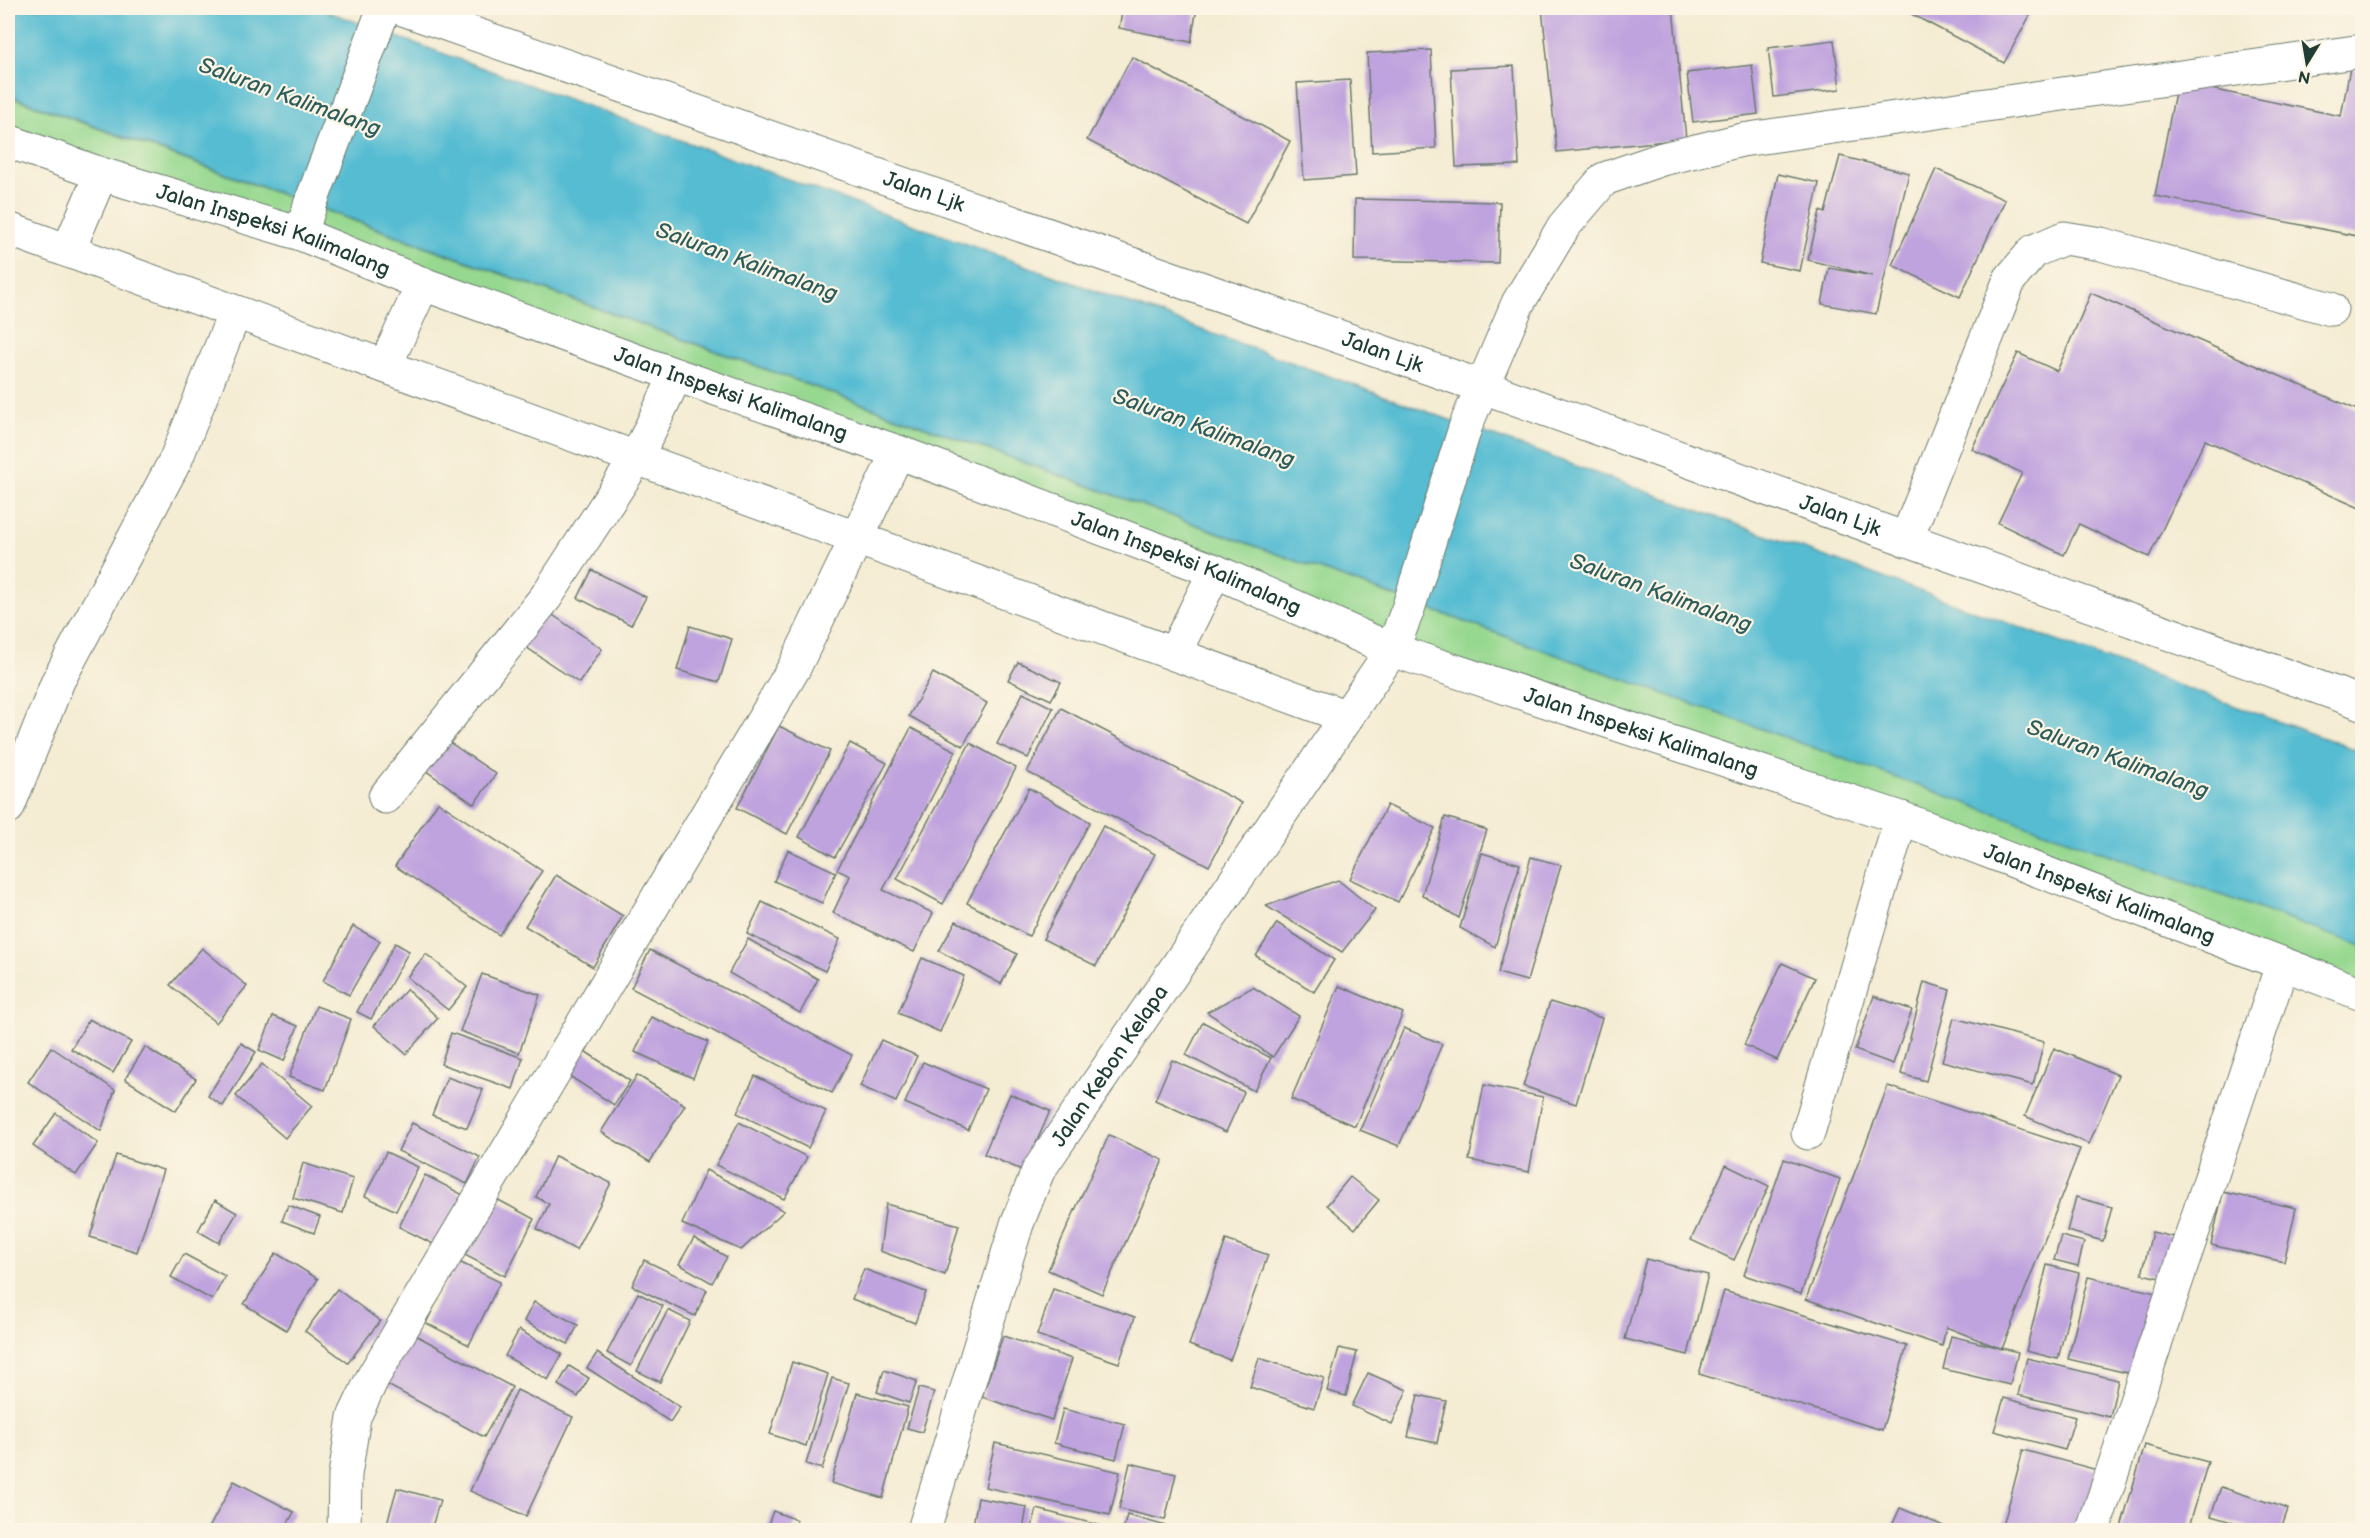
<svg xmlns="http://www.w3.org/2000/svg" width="2370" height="1538" font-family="'Balsamiq Sans',sans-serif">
<rect width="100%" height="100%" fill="#fcf5e5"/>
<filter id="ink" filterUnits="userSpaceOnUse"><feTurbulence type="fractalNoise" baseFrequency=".0167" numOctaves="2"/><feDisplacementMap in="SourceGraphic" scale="12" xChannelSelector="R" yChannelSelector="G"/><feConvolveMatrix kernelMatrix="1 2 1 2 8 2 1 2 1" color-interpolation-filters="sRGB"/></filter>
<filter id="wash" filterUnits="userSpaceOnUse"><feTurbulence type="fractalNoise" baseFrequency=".008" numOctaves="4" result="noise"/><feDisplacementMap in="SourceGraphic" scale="24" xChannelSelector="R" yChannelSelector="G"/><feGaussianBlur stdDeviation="1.35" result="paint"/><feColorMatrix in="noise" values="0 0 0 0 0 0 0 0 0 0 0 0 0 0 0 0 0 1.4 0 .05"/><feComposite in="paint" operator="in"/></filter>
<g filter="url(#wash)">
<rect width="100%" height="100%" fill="#f4ecd3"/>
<path fill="#96d88f" stroke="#5a8a62" stroke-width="1.5" d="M8 96 2362 946V994L8 141Z"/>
<path fill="#55bcd2" stroke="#3a7c83" stroke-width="1.5" d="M8 8H318L2362 752V946L8 95Z"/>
<g id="blocks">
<g fill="#bfa3de">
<path d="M1123 8H1197L1191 42 1119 28Z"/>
<path d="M1542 8H1673L1686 139 1557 152Z"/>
<path d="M1900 8H2034L2004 63Z"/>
<path d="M1834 40 1840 89 1774 97 1768 48Z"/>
<path d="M1431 50 1436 148 1372 152 1367 53Z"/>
<path d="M1132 57 1290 141 1246 224 1087 140Z"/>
<path d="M1752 65 1758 114 1693 122 1687 73Z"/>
<path d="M1514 66 1519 165 1456 167 1451 69Z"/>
<path d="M2350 68 2362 70V237L2155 196 2177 82 2341 116Z"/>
<path d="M1350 80 1356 176 1304 180 1297 83Z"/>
<path d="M1840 156 1909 173 1876 314 1822 304 1829 268 1873 276 1808 260 1820 211 1825 213Z"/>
<path d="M1936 169 2005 200 1960 297 1892 265Z"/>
<path d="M1778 174 1819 183 1800 271 1760 263Z"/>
<path d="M1355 199 1500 202 1498 263 1354 260Z"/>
<path d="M2091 293 2362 412V509L2205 440 2149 557 2079 524 2064 555 1998 523 2022 473 1972 449 2018 353 2057 371Z"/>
<path d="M592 570 646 597 631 625 578 598Z"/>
<path d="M547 611 602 649 579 683 523 645Z"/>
<path d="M690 626 732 639 719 682 677 670Z"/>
<path d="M1018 662 1061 682 1051 700 1008 680Z"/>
<path d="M933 673 987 703 963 746 909 716Z"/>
<path d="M1023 693 1053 708 1028 758 997 744Z"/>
<path d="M1061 708 1242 803 1209 866 1027 772Z"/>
<path d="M779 726 830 751 787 834 737 808Z"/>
<path d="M911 728 956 751 883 890 933 913 914 952 833 913 850 876 837 870Z"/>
<path d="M440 736 496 774 474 804 419 766Z"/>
<path d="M850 743 887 763 835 857 799 837Z"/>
<path d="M970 743 1016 768 943 904 897 879Z"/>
<path d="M1029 788 1090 822 1029 936 967 903Z"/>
<path d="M438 802 542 871 499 935 395 866Z"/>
<path d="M1387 805 1435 828 1398 902 1350 879Z"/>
<path d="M1445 817 1487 830 1459 918 1422 895Z"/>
<path d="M1103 826 1155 854 1096 966 1043 939Z"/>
<path d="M788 850 836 872 822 903 774 881Z"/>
<path d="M1482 853 1520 864 1495 947 1460 928Z"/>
<path d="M1531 857 1561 865 1527 981 1498 973Z"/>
<path d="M556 875 623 916 593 967 525 926Z"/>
<path d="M1338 880 1375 910 1342 952 1266 906Z"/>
<path d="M762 902 840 939 825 971 747 934Z"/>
<path d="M956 921 1017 954 1001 984 939 951Z"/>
<path d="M1277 923 1334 960 1314 992 1256 956Z"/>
<path d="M353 926 380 941 349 995 323 981Z"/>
<path d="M748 939 818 979 800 1013 729 973Z"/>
<path d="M395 943 409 951 371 1019 357 1012Z"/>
<path d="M202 948 247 986 216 1023 170 985Z"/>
<path d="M650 950 852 1055 832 1093 631 988Z"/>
<path d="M426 954 467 987 448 1010 407 977Z"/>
<path d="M922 958 964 976 940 1032 898 1013Z"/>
<path d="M1782 963 1815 978 1777 1060 1744 1045Z"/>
<path d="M482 974 540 995 519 1053 460 1031Z"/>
<path d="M1924 982 1950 990 1926 1081 1901 1074Z"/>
<path d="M1339 986 1403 1013 1355 1126 1291 1099Z"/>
<path d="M1253 987 1299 1016 1273 1057 1207 1012Z"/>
<path d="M407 989 438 1018 406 1054 374 1026Z"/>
<path d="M1874 996 1912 1010 1893 1064 1855 1050Z"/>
<path d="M1550 1002 1602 1018 1576 1104 1523 1086Z"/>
<path d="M316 1006 351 1019 325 1090 289 1077Z"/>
<path d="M273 1016 298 1026 284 1061 259 1050Z"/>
<path d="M651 1017 708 1042 693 1078 635 1052Z"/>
<path d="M1954 1018 2044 1042 2033 1085 1942 1061Z"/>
<path d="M89 1019 131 1042 113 1073 71 1049Z"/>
<path d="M1203 1022 1271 1058 1254 1091 1186 1055Z"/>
<path d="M1404 1028 1442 1044 1399 1146 1360 1130Z"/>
<path d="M451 1033 523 1058 513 1089 441 1064Z"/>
<path d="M881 1040 917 1056 896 1102 860 1086Z"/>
<path d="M241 1043 256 1052 223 1106 208 1096Z"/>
<path d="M574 1044 630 1081 614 1105 557 1068Z"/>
<path d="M51 1047 115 1090 101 1131 28 1082Z"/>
<path d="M145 1047 196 1079 176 1111 125 1079Z"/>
<path d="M2054 1048 2118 1075 2089 1144 2025 1116Z"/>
<path d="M1172 1060 1244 1092 1226 1132 1155 1100Z"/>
<path d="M923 1062 986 1089 968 1130 905 1103Z"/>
<path d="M262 1064 312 1106 285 1138 236 1096Z"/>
<path d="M637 1075 685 1105 650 1162 601 1132Z"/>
<path d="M755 1076 826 1111 808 1148 737 1113Z"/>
<path d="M447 1077 483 1090 467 1128 432 1115Z"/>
<path d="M1484 1085 1543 1097 1529 1172 1469 1160Z"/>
<path d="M1888 1086 2080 1149 2002 1349 1946 1327 1942 1346 1806 1299Z"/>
<path d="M1010 1094 1050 1111 1024 1171 984 1154Z"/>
<path d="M56 1113 98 1143 76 1175 33 1146Z"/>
<path d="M739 1122 807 1157 784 1199 716 1165Z"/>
<path d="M412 1123 480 1157 467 1184 398 1151Z"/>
<path d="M1109 1135 1163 1160 1102 1294 1048 1270Z"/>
<path d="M386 1152 418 1167 396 1211 365 1196Z"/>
<path d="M116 1155 163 1170 137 1252 90 1237Z"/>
<path d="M555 1156 611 1183 576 1250 537 1229 549 1204 536 1197Z"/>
<path d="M1784 1159 1840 1179 1801 1294 1744 1275Z"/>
<path d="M303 1163 353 1179 343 1213 293 1198Z"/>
<path d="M1726 1165 1769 1186 1734 1260 1691 1240Z"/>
<path d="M706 1170 784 1211 741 1250 682 1224Z"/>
<path d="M425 1175 465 1196 439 1247 399 1227Z"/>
<path d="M1350 1177 1379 1200 1355 1229 1327 1205Z"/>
<path d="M2223 1192 2296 1208 2284 1262 2211 1245Z"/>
<path d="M489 1195 534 1219 505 1276 459 1252Z"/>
<path d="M2076 1197 2112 1207 2103 1241 2067 1231Z"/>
<path d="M215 1200 237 1213 219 1243 198 1231Z"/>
<path d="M886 1204 959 1225 945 1275 880 1251Z"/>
<path d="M288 1205 320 1217 314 1233 282 1221Z"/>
<path d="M2152 1232 2178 1238 2168 1280 2142 1274Z"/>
<path d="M2061 1236 2084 1242 2078 1266 2054 1260Z"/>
<path d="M694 1238 727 1257 712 1283 679 1264Z"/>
<path d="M1226 1240 1268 1255 1230 1360 1189 1345Z"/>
<path d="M276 1253 318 1279 286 1330 244 1304Z"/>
<path d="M184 1254 225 1276 212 1300 171 1277Z"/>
<path d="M1646 1259 1708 1275 1688 1355 1625 1339Z"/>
<path d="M644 1260 707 1290 695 1316 632 1286Z"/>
<path d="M457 1261 500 1282 469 1345 426 1323Z"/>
<path d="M2047 1265 2079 1273 2058 1359 2026 1351Z"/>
<path d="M864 1269 926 1292 915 1323 852 1299Z"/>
<path d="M2088 1277 2164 1295 2144 1377 2068 1359Z"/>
<path d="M337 1289 380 1321 348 1363 305 1331Z"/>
<path d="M1053 1289 1135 1317 1119 1363 1037 1335Z"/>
<path d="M1724 1291 1907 1346 1882 1430 1699 1374Z"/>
<path d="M638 1293 663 1306 631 1366 607 1353Z"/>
<path d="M534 1302 578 1325 568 1344 524 1321Z"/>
<path d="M668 1310 690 1321 660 1382 637 1371Z"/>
<path d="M519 1330 562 1354 548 1380 505 1356Z"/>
<path d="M408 1331 512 1387 484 1437 380 1381Z"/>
<path d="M1003 1336 1072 1359 1052 1420 982 1397Z"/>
<path d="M1951 1336 2018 1352 2010 1385 1943 1369Z"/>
<path d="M1339 1348 1357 1352 1346 1396 1327 1391Z"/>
<path d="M597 1353 680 1407 670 1422 587 1368Z"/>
<path d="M1259 1358 1324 1378 1314 1408 1250 1387Z"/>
<path d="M2027 1358 2118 1380 2110 1417 2018 1395Z"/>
<path d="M792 1362 828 1374 806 1446 770 1434Z"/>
<path d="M569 1366 589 1378 578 1397 558 1385Z"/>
<path d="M884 1370 917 1381 909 1403 877 1392Z"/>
<path d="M1368 1373 1407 1390 1392 1424 1352 1406Z"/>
<path d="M832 1378 849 1383 822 1469 806 1464Z"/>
<path d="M919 1388 934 1392 922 1432 907 1428Z"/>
<path d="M517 1390 573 1417 526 1516 470 1491Z"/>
<path d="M857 1393 908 1407 883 1498 831 1483Z"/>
<path d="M1418 1395 1446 1401 1437 1443 1408 1437Z"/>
<path d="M2004 1398 2075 1417 2065 1450 1994 1431Z"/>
<path d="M1063 1409 1125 1424 1116 1459 1054 1443Z"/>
<path d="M995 1443 1120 1472 1110 1515 985 1487Z"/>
<path d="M2145 1445 2208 1462 2188 1530H2120Z"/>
<path d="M2023 1450 2101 1471 2085 1530H2002Z"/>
<path d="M1130 1463 1176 1474 1165 1520 1119 1509Z"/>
<path d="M234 1481 294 1512 284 1530H208Z"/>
<path d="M2221 1487 2288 1509 2281 1530H2259L2211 1516Z"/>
<path d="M397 1488 440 1500 431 1530H385Z"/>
<path d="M978 1498 1027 1507 1023 1530H972Z"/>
<path d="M1900 1508 1953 1530H1890Z"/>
<path d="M1037 1509 1106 1527 1105 1530H1031Z"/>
<path d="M773 1511 797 1520 793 1530H766Z"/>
<path d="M1127 1515 1173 1528V1530H1123Z"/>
</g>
</g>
</g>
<g filter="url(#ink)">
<use href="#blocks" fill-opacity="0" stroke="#6a7a6c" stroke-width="1.5"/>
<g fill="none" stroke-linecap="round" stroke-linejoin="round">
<defs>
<g id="minor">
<path id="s1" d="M400 8 1483 387 2362 703"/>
<path d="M8 229 1347 717"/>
<path d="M301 234 310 205 384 8"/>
<path d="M1906 540 2010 279 2034 251 2064 238 2101 244 2331 309"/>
<path d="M385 797 546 597 636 459 676 375"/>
<path d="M8 807 58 681 176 459 235 312"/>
<path d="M1808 1133 1901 818"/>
<path d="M344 1530 345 1475 354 1417 373 1377 794 668 898 452"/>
<path id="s2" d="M924 1530 1017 1224 1038 1171 1392 650 1408 609 1466 425 1518 303 1564 226 1604 179 1662 159 1742 140 2362 51"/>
<path d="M2093 1530 2282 965"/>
</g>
<g id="major">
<path id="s3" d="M8 141 101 174 301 234 423 284 676 375 898 452 1215 571 1392 650 1901 818 2362 994"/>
<path d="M68 251 101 174"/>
<path d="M385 366 423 284"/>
<path d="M1174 654 1215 571"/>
</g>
</defs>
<use href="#minor" stroke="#6a7a6c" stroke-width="35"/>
<use href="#major" stroke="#6a7a6c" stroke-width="35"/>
<use href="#minor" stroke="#fff" stroke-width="33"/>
<use href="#major" stroke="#fff" stroke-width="33"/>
</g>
</g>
<g text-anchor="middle" stroke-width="4.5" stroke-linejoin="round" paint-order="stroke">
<g font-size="21" fill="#1f3d34" stroke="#fcf5e5">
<text dy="7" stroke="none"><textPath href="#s1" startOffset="555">Jalan Ljk</textPath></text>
<text dy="7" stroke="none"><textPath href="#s3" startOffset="280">Jalan Inspeksi Kalimalang</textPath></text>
<text dy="7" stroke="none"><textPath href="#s1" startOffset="1041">Jalan Ljk</textPath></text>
<text dy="7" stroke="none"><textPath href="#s3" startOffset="766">Jalan Inspeksi Kalimalang</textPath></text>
<text dy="7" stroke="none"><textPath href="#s1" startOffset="1527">Jalan Ljk</textPath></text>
<text dy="7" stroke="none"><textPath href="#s3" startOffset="1252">Jalan Inspeksi Kalimalang</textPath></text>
<text dy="7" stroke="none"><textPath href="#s3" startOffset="1738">Jalan Inspeksi Kalimalang</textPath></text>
<text dy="7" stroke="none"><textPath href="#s3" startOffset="2224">Jalan Inspeksi Kalimalang</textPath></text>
<text dy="7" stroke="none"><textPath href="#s2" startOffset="504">Jalan Kebon Kelapa</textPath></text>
</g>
<g font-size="22" font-style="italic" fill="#2c5d5c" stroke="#fcf5e5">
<text transform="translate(290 96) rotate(20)" y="8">Saluran Kalimalang</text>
<text transform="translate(747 261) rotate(20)" y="8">Saluran Kalimalang</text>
<text transform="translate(1204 427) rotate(20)" y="8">Saluran Kalimalang</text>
<text transform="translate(1661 592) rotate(20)" y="8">Saluran Kalimalang</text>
<text transform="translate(2118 758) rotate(20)" y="8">Saluran Kalimalang</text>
</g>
</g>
<rect width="2370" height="1538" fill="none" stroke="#fcf5e5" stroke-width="30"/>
<g transform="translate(2307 63) rotate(191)" stroke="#fcf5e5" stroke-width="4.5" paint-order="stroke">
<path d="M0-4.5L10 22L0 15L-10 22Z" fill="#1f3d34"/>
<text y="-9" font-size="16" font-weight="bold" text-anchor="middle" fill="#1f3d34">N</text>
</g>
</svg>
